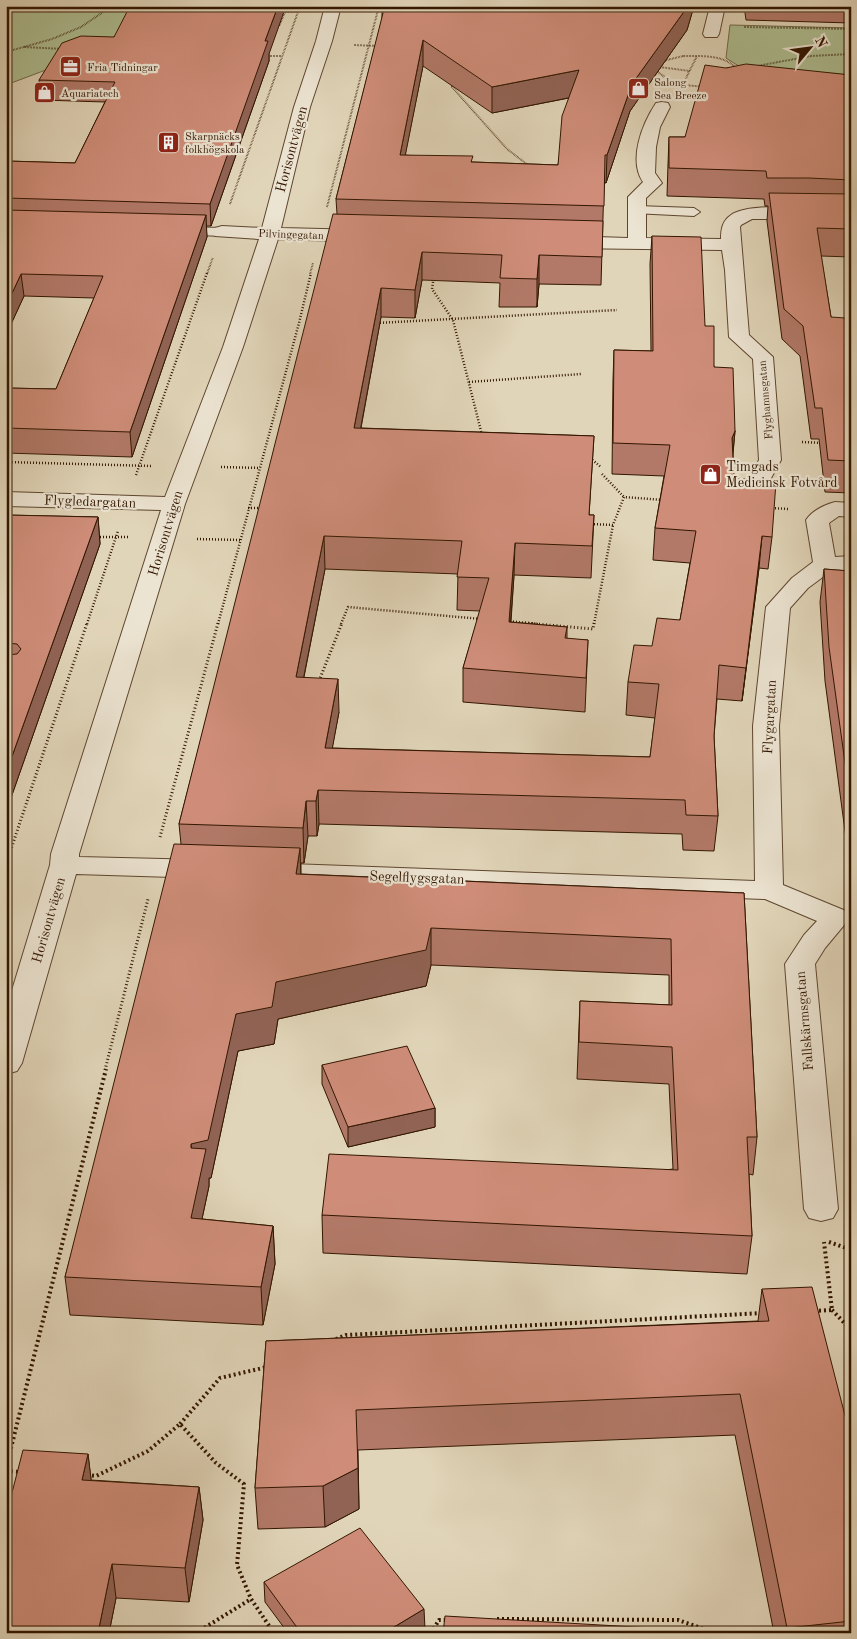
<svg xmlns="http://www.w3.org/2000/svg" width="857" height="1639" font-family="'Old Standard TT',serif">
<rect width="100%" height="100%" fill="#e1d5b9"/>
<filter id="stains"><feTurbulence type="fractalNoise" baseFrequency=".004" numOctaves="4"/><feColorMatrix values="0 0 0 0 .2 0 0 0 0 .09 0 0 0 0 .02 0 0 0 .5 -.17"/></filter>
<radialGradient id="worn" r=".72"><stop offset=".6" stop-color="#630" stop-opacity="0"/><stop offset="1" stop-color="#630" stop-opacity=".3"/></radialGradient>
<g fill="#aebe92" stroke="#706a49">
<path d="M6 6H141L131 26 83 56 6 85Z"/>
<path d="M730 25 851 28V96L745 70 726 58Z"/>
</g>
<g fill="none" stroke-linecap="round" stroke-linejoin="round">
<defs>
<g id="service">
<path d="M637 206 694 208 700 212 694 216 633 213 631 210 633 207Z"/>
<path d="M181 227 222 228 228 232 222 236 177 234 175 231 177 228Z"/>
</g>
<g id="minor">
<path d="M325 6H341L332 41 310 107 281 228 364 230 371 232 373 236 371 240 364 242 278 239 243 347 185 504 79 854V857L205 860 215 863 219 869 215 875 205 878 76 874 22 1063 17 1071 6 1074V1010L50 865 51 854 161 510 6 506V492L165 497 223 347 259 239 215 236 213 232 215 228 222 226 262 228 294 107 316 41Z"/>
<path d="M710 6H725L719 34 717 37H705L703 34Z"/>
<path d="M662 102 668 103 670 107 660 127 656 147 655 173 662 183 646 198V238L721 239C721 230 722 221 731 215 751 201 824 209 851 210V220L752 219 741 225 740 227 749 335 773 357 781 460 770 480 762 482 754 480 751 475 759 460 753 359 729 337 725 270 722 250 565 248 558 246 556 242 558 238 565 236 628 238V197L643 182C628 160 642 124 656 103Z"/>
<path d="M835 502 851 503V517L839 516 829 523 835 557 851 556V570L831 571 808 588 790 608 779 726 783 885 846 911 850 918 825 948 815 964 838 1209 833 1218 821 1221 809 1218 804 1209 785 964 804 935 817 921 765 899 263 881 253 878 249 872 253 866 263 863 755 881 753 726 766 607 792 578 813 562 806 520C812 511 824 505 835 502Z"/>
</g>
</defs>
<use href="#service" stroke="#5e462e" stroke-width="2"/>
<use href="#minor" stroke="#5e462e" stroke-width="2"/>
<g stroke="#321600" stroke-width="2" stroke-dasharray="0.5 1" stroke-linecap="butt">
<path d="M275 26H279L285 12H298"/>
<path d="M744 27 851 29"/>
<path d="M354 45 377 46"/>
<path d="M24 47 63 49"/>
<path d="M6 52 52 39 81 27 112 6"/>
<path d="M264 56H281"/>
<path d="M683 56C701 56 730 54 739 73 717 92 676 90 656 70L663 61Z"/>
<path d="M757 66 811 56 851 54"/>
<path d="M659 67 690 71"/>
<path d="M683 84 697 56"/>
<path d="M456 85 451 86 507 149 528 165"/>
<path d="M230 204 299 9"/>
<path d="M327 207 379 6"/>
<path d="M207 274 213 257"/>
<path d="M310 274 313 263"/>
</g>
<g stroke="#321600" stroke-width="2.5" stroke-dasharray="1 2" stroke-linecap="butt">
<path d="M434 276 432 289 453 320 482 435"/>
<path d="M377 323 617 310"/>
<path d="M469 382 581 374"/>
<path d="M802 442 823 443"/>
<path d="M590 458 601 467"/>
<path d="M6 462 152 466"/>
<path d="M221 467 260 468"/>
<path d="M602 474 624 497"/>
<path d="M136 475 207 273"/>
<path d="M248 508H263"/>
<path d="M772 508 788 509"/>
<path d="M591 524 613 525 624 497 663 500"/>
<path d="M97 537H130"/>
<path d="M197 539 241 540"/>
<path d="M507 621 538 624"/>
<path d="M87 624 118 531"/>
<path d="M218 624 299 323 311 273"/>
<path d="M341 624 348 607 481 619"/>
<path d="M594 624 613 525"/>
</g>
<g stroke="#321600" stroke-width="3" stroke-dasharray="1 2.5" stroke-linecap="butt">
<path d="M525 623 593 629 594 623"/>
<path d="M319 681 342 623"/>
<path d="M160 837 218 623"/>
<path d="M6 864 87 623"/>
<path d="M105 1070 148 899"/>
</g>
<g stroke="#321600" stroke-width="4" stroke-dasharray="2 3" stroke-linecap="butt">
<path d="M829 1242 849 1249 851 1247"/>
<path d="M832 1310 851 1330"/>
<path d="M814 1311 832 1310 824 1242"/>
<path d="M336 1339 346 1335 763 1313"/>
<path d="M180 1424 220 1378 267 1367"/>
<path d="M6 1468 106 1069"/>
<path d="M6 1471 21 1472"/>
<path d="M87 1475 96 1476 148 1451 180 1424 216 1463 244 1484 237 1565 251 1599 274 1633"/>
<path d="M497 1619 678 1620 716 1633"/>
<path d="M196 1633 251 1599"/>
<path d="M431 1633 439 1620H448"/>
</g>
<use href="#service" fill="#ece4d2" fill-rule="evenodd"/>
<use href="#minor" fill="#ece4d2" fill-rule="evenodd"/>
</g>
<g fill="#b27968" stroke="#321600" fill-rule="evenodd">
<path d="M385 6H694L687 30 630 111 606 183H604L601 285 539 284 537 307H499L500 283 422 280 415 318 381 317 361 428 594 436 589 515H594L591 578 514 575 511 622 567 627V639L588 640 585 712 463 702V668L480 611 457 610 458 574 325 569 304 677 339 712 332 748 650 757 655 718 626 715 628 682 652 646 680 620 690 563 653 560 655 528 664 476 612 474 613 380 614 350 651 351 650 264 652 236 705 326 714 367 735 431 733 454 734 478 772 537 768 569 759 568 742 701 717 699 714 736 718 816 714 851 683 850 682 834 319 824 317 836H308L304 863H301V874L744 893 757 1137 753 1175 749 1174 752 1236 747 1274 323 1253 322 1215 673 1169 669 1084 577 1079 580 1001 669 1005V975L431 965 426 986 278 1019 274 1044 238 1051 211 1178H209V1186L202 1219 273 1226 275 1264 263 1325 70 1315 65 1277 181 844 179 824 337 214 336 199 382 19V12H384ZM423 66 492 113 569 98 558 165 473 162 405 155Z"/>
<path d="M744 6H851V23L746 20Z"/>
<path d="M269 54V61L211 226H206L207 237 132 457 6 453V388L56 389 94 298 24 296 6 335V161L75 163 105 102 41 100 39 80Z"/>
<path d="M726 68 851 75V257L821 256 831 317 851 364V493L825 492 819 439H811L800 356 782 339 767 221 768 206H765L764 199 667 196 668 164 669 137H685Z"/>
<path d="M6 515 98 517 100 544 6 812Z"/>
<path d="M851 550V876L825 681 820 602 824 569 848 571Z"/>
<path d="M322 1065 435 1108V1127L348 1147 322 1084Z"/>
<path d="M762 1289 851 1439V1633H774L735 1435 358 1450 359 1509 325 1527 258 1529 255 1488 266 1341 758 1321Z"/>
<path d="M88 1454 91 1480 199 1487 203 1520 189 1602 116 1598 109 1633H6Z"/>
<path d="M264 1582 425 1629 418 1633H288L265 1602Z"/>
</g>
<g fill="#916355" stroke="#321600">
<path d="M278 6H286L269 54V61L211 226 210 204 265 41Z"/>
<path d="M688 6H694L687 30 630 111 606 183 607 155 632 84Z"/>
<path d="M423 40V66L400 182V155Z"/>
<path d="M579 70 578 96 492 113V87Z"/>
<path d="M206 215 207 237 132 457 130 432Z"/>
<path d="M422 252V280L415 318V290Z"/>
<path d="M539 255V284L537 307V279Z"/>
<path d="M21 274 24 296 6 335V306Z"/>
<path d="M381 288V317L355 459 354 428Z"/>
<path d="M735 431 732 462V438Z"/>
<path d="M98 517 100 544 6 812V773Z"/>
<path d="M324 536 325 569 297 711 296 677Z"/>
<path d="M762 536 759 568 742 701Z"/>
<path d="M515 543 514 575 508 655 509 622Z"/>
<path d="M338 679 339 712 326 783 325 748Z"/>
<path d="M318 790 319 824 317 836 316 801Z"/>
<path d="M306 801 308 836 304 863 303 828Z"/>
<path d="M300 848 301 884 296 874Z"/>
<path d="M431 928V965L426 986 278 1019 274 1044 238 1051 211 1178H209V1186L194 1256 191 1218 194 1182 191 1144 236 1014 276 982Z"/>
<path d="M435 1108V1127L348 1147V1127Z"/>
<path d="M273 1226 275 1264 263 1325 261 1287Z"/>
<path d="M88 1454 92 1487 82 1480Z"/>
<path d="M358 1468 359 1509 325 1527 323 1486Z"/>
<path d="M199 1487 203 1520 189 1602 185 1568Z"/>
<path d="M112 1564 116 1598 109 1633H98Z"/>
<path d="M424 1609 425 1629 418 1633H384Z"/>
</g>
<g fill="#cf8d79" stroke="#321600" fill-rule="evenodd">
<path d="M130 6H278L265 41H268L210 204 6 198V161L75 163 115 82 39 80 62 43 81 36 114 37Z"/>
<path d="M385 6H688L632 84 607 155H605L604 206 336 199 383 13 382 12H384ZM423 40 492 87 579 70 562 116 558 165 471 162 473 156 400 155Z"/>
<path d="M746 64 851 75V180L809 178H767L766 171 669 168V137H685L705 65 726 68Z"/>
<path d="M769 193 851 194V229L817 228 831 317 845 318 851 364V461L828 460 822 408H815L803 326 784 309Z"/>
<path d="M6 210 206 215 130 432 6 428V388L56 389 103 276 21 274 6 306Z"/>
<path d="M333 214 603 221 602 257 539 255 537 279 500 278 502 255 422 252 415 290 381 288 354 428 594 436 589 515H594L592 546 515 543 509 622 567 627 565 638 588 640 586 678 463 668 489 578 457 577 462 541 324 536 296 677 338 679 325 748 650 757 659 684 628 682 634 645 652 646 657 618 680 620 696 531 655 528 670 445 613 443 614 350 653 351 652 236 701 237 705 326H714V367L733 368 735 431 732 438 734 478 776 482 772 537 762 536 746 668 719 665 714 736 718 816 686 815 685 800 318 790 316 801H306L303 828 179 824Z"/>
<path d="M6 515 98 517 6 773V655L17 654 21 649 17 644 6 643Z"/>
<path d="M824 569 851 571V806L829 647Z"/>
<path d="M174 844 300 848 296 874 744 893 757 1137H747L752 1236 322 1215 329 1154 678 1170 672 1047 579 1042 580 1001 672 1005 671 939 431 928 426 950 276 982 272 1007 236 1014 208 1140 191 1144V1148L206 1149 191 1218 273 1226 261 1287 65 1277Z"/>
<path d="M407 1046 435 1108 348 1127 322 1065Z"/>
<path d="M812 1287 851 1439V1621L787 1628 740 1394 356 1410 358 1468 323 1486 255 1488 266 1341 769 1321 762 1289Z"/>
<path d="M23 1450 88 1454 82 1480 199 1487 185 1568 112 1564 98 1633H6V1516Z"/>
<path d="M360 1528 424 1609 384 1633H301L264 1582Z"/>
<path d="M445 1616 739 1633H443Z"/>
</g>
<defs>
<symbol id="office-square" viewBox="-11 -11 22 22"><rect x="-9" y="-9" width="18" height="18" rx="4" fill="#8f2418" stroke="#ece4d2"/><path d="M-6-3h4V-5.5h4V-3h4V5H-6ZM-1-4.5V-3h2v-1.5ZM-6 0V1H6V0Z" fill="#fff"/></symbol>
<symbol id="shop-square" viewBox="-11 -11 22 22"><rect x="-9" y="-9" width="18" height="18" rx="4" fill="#8f2418" stroke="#ece4d2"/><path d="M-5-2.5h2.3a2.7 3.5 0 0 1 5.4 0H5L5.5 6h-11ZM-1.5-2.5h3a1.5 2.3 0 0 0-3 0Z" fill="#fff"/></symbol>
<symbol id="building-square" viewBox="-11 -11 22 22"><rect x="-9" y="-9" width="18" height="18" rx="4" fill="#8f2418" stroke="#ece4d2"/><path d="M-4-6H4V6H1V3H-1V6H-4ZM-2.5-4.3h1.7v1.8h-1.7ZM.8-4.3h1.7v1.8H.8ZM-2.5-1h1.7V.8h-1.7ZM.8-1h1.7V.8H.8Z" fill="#fff"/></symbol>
</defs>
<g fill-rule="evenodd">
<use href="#office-square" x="58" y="54" width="25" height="25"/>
<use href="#shop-square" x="626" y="76" width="25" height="25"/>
<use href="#shop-square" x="32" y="80" width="25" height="25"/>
<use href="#building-square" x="156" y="130" width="25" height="25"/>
<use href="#shop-square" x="698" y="462" width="25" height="25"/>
</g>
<g text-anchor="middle" stroke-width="4.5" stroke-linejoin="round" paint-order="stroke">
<g font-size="11" fill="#321600" stroke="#ece4d2" text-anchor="start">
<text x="87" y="71">Fria Tidningar</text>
<text x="654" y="86">Salong<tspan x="654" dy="13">Sea Breeze</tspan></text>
<text x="61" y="97">Aquariatech</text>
<text x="185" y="140">Skarpnäcks<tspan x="185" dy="13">folkhögskola</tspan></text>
</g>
<g font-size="11" fill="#321600" stroke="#ece4d2">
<text transform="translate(291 234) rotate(2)" y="4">Pilvingegatan</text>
<text transform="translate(765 400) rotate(-95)" y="4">Flyghamnsgatan</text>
</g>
<g font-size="14" fill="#321600" stroke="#ece4d2">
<text transform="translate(291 149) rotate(-75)" y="5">Horisontvägen</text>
<text transform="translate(90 501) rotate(2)" y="5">Flygledargatan</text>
<text transform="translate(165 533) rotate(-73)" y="5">Horisontvägen</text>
<text transform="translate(769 717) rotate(-87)" y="5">Flygargatan</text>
<text transform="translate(417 877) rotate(2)" y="5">Segelflygsgatan</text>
<text transform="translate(48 920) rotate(-74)" y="5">Horisontvägen</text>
<text transform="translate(804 1021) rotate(-95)" y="5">Fallskärmsgatan</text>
</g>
<g font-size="14" fill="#321600" stroke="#ece4d2" text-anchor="start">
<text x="726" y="471">Timgads<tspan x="726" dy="16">Medicinsk Fotvård</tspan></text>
</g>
</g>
<rect width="857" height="1639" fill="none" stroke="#e1d5b9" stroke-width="25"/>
<rect x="8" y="8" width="842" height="1624" fill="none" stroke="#321600" stroke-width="2.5"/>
<rect x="12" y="12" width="832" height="1614" fill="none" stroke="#321600"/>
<g transform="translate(810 48) rotate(61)" stroke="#ece4d2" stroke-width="4" paint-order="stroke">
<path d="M0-4L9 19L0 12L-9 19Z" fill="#321600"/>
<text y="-8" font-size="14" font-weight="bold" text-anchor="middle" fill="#321600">N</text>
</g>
<rect width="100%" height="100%" filter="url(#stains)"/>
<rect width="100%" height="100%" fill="url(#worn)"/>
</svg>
